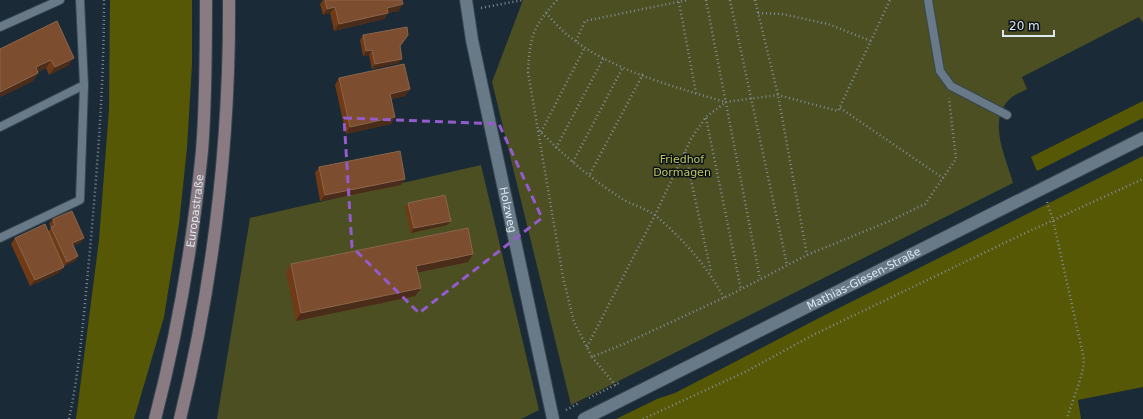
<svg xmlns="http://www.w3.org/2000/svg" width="1143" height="419" font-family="'DejaVu Sans',sans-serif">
<rect width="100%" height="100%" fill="#1a2a36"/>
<g fill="#4c4f22">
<path d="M523 0H1143V23L1139 17 1022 77 1027 89C1022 92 1015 94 1011 98 986 120 1006 157 1013 183L571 405 492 82Z"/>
<path d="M481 165 539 410 521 419H217L250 218Z"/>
</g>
<g fill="#565806">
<path d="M110 0H192V64L187 148 179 224 164 317 134 419H76L99 240 109 109Z"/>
<path d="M1143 101V118L1037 171 1031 157Z"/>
<path d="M1143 156V387L1078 400 1081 419H616L657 399 675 393 819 318Z"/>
</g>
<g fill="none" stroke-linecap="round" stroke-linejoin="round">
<defs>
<g id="lane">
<path d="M928 0 940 71 951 86 1007 115"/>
<path d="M0 27 60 0"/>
<path d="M0 127 84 85"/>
<path d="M0 238 80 200 84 85 80 0"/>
</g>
<g id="street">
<path id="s1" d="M466 0 472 40 553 419"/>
<path id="s2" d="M584 419 1143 138"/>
</g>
<g id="secondary">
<path id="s3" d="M155 419C178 331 193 242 202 151 206 101 206 50 206 0"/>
<path d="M180 419C214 279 230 144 229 0"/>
</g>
</defs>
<use href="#lane" stroke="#384650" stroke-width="10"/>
<use href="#street" stroke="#384650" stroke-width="14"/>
<use href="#secondary" stroke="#384650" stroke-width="14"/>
<g stroke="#808d97" stroke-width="2.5" stroke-dasharray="1 3" stroke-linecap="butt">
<path d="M557 0C533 27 530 35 528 72L563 277 574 322 592 357 626 343 732 294 807 255 892 220 925 204 956 159 949 98"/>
<path d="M706 0 760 279"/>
<path d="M730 0 787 265"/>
<path d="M755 0 778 95 807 255"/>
<path d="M679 2 696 93"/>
<path d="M481 8 523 0"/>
<path d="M546 13C553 21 561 30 570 37 611 70 675 87 725 102"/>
<path d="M758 13 782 14 828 24 871 41"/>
<path d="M576 41 585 21 687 0"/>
<path d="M840 108 943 178"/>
<path d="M706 118 741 289"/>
<path d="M539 130C563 155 591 179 621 198 631 205 646 208 656 216 684 240 707 266 724 298"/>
<path d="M541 132 585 47"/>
<path d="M556 148 604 57"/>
<path d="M685 152 711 272"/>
<path d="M573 162 623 67"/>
<path d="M590 174 643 74"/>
<path d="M1047 202 1053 220 1084 359C1083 379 1072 399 1067 419"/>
<path d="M587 347 655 215 691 139 706 117 726 102 778 95 838 111 890 0"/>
<path d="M592 357 616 386"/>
<path d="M589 398 619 383"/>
<path d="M566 410 579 403"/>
<path d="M69 419C80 367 84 313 89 260 97 173 104 87 104 0"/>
<path d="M643 419 747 371 813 335 1021 235 1143 179"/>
</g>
<use href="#lane" stroke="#687a88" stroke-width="8"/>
<use href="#street" stroke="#687a88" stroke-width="12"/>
<use href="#secondary" stroke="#897b81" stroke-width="12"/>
</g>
<g fill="#703a16">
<path d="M323 0H325L399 11 388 13 384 19 334 31 330 13 323 15 320 4Z"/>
<path d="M57 21 69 65 49 75 46 68 38 72V73L33 81 0 97V49Z"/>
<path d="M363 35 400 46 399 63 372 69 369 55 363 56 360 40Z"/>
<path d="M339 78 410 89 405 96 391 99 395 117 391 124 346 134 335 85Z"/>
<path d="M319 167 405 179 401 185 320 201 315 173Z"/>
<path d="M408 203 447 225 411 233 405 207Z"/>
<path d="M53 219 81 242 73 246 78 256 75 261 64 266 59 273 30 286 11 244 15 238 48 232 51 228 49 224Z"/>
<path d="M468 262 418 272 421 288 415 296 296 321 286 272 291 264Z"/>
</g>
<g fill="#492c19">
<path d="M403 4 399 11 388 13 384 19 334 31 339 24 387 8Z"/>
<path d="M335 7 330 13 323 15 327 9Z"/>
<path d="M372 50 369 55 363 56 366 51Z"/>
<path d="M74 58 69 65 49 75 55 67Z"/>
<path d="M402 59 399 63 372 69 375 64Z"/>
<path d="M51 60 46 68 30 75 36 67Z"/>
<path d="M38 73 33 81 0 97V92Z"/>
<path d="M410 89 405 96 386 100 390 94Z"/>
<path d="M395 117 391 124 346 134 350 127Z"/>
<path d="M405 179 401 185 320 201 325 195Z"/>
<path d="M451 221 447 225 411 233 414 228Z"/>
<path d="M84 238 81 242 69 248 72 243Z"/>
<path d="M473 254 468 262 411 274 416 266Z"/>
<path d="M78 256 75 261 64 266 67 262Z"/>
<path d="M64 267 59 273 30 286 35 280Z"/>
<path d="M421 288 415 296 296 321 301 313Z"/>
</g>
<g fill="#7c4d2e" stroke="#8b654c">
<path d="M325 0H402L403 4 387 8 388 13 339 24 335 7 327 9Z"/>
<path d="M57 21 74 58 55 67 51 60 36 67 38 73 0 92V49Z"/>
<path d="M407 27 408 35 400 46 402 59 375 64 372 50 366 51 363 35Z"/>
<path d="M404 64 410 89 390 94 395 117 350 127 339 78Z"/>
<path d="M400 151 405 179 325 195 319 167Z"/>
<path d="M445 195 451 221 414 228 408 203Z"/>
<path d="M72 211 84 238 72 243 78 256 67 262 51 227 55 226 53 219Z"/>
<path d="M45 224 64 267 35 280 15 238Z"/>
<path d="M468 228 473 254 416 266 421 288 301 313 291 264Z"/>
</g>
<path fill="none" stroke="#945bcb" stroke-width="3" stroke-dasharray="8 5" stroke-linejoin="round" d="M344 118 499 124 542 218 419 313 352 247Z"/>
<g text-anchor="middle" stroke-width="3" stroke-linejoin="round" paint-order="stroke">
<g font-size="11" fill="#c0c660" stroke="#0b1217">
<text x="682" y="163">Friedhof<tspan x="682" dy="13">Dormagen</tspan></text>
</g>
<g font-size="11" fill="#dee8f0" stroke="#0b1217">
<text dy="4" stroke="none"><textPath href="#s1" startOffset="214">Holzweg</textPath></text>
<text dy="4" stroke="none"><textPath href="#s3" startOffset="212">Europastraße</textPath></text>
<text dy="4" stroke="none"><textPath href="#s2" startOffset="313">Mathias-Giesen-Straße</textPath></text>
</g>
</g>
<path d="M1003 30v6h51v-6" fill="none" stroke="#dee8f0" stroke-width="2"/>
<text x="1009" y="30" font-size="12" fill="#dee8f0" stroke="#0b1217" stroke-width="3" paint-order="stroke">20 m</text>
</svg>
